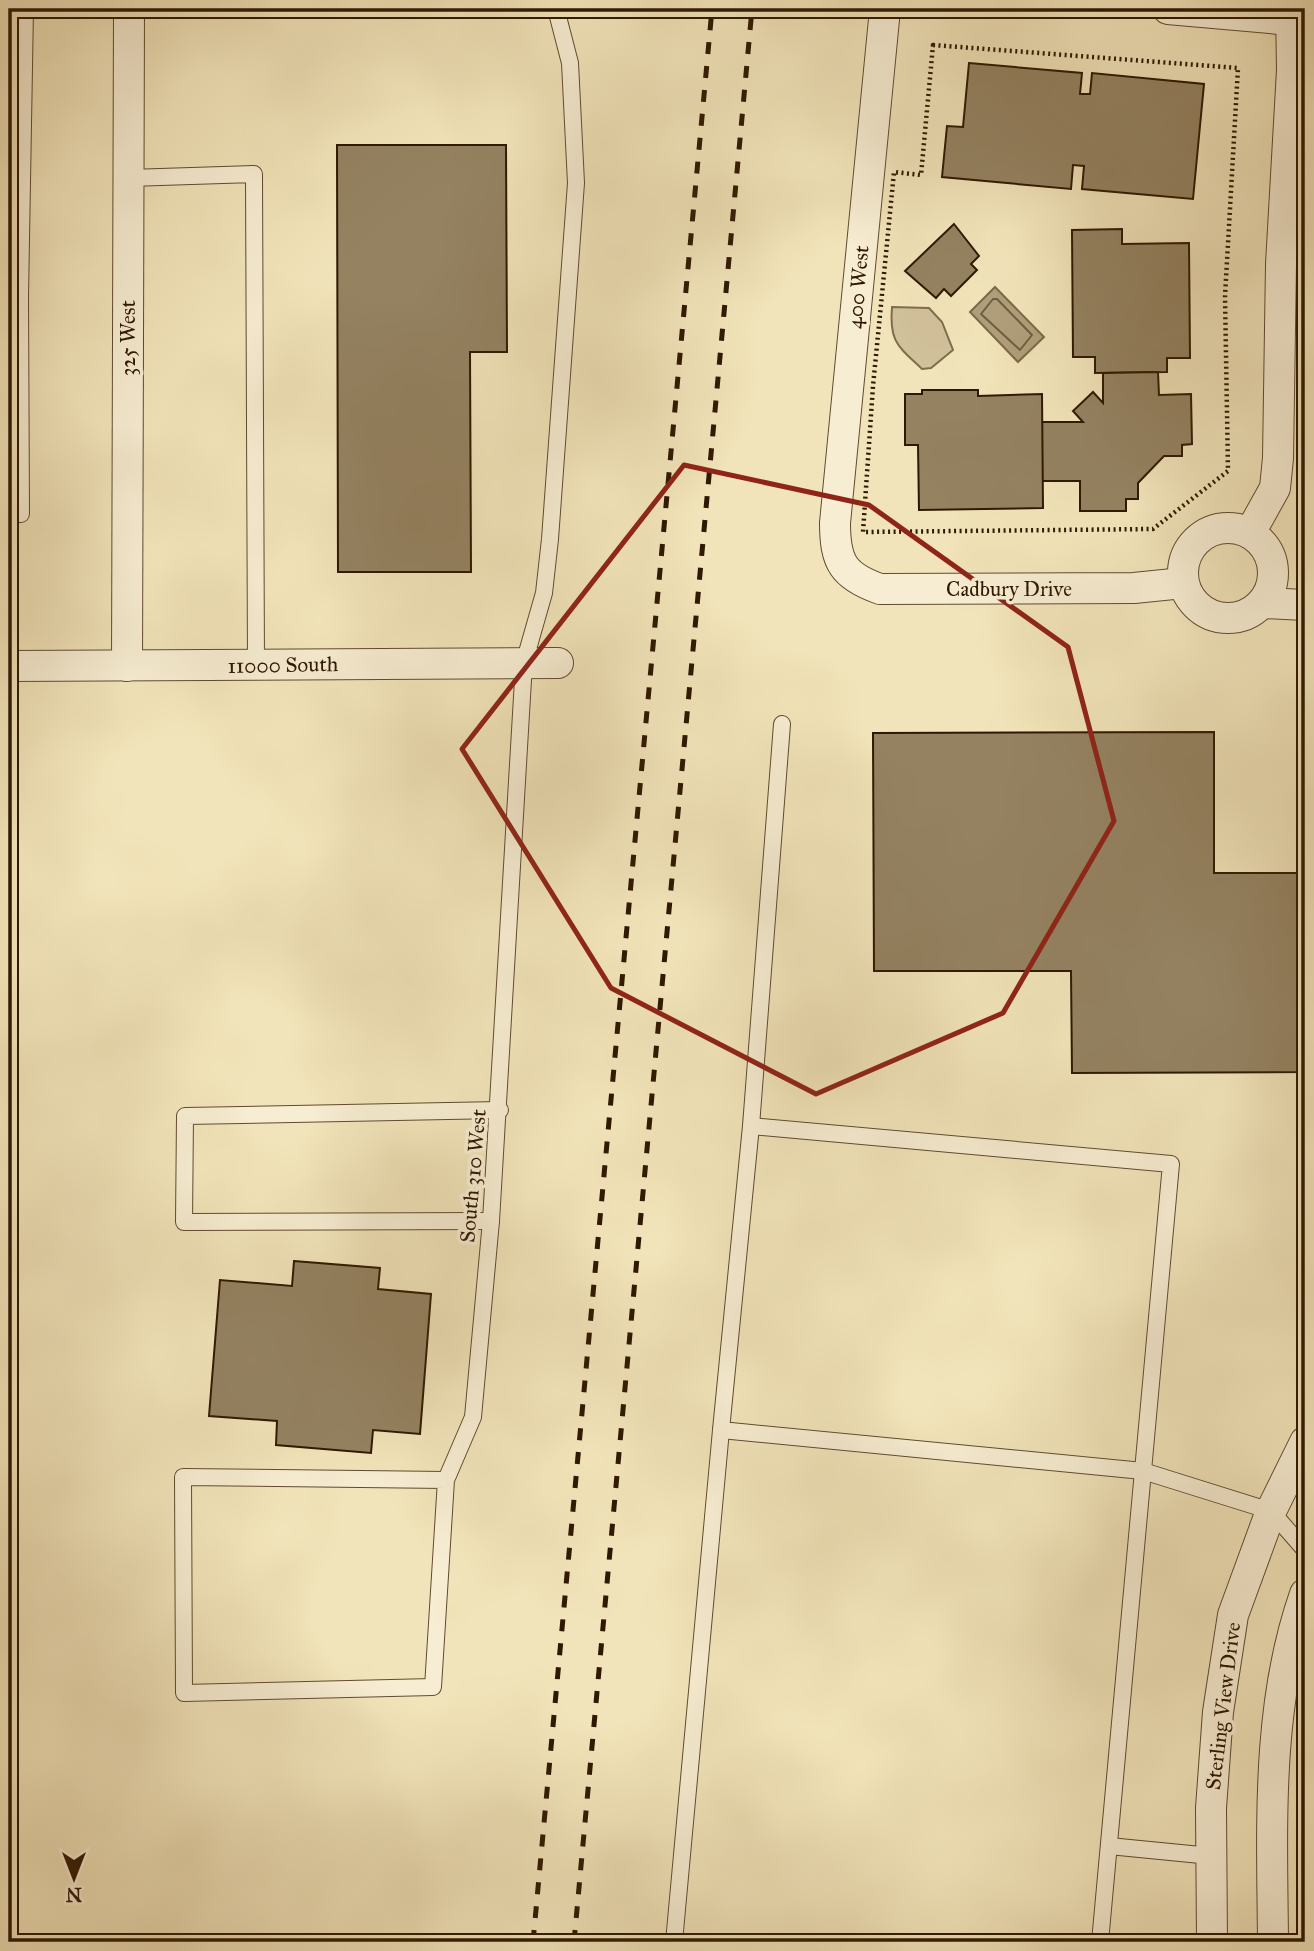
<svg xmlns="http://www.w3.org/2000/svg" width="1314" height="1951" font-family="'IM FELL Great Primer',serif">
<rect width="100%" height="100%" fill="#f2e4ba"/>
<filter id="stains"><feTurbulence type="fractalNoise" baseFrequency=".00286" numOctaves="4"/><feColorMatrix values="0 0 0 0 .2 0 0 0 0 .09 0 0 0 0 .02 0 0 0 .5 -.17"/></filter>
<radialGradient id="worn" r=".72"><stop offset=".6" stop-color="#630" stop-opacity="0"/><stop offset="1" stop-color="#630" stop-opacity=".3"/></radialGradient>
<path fill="#d1c19a" stroke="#806c4d" stroke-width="2" d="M892 307 929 308 942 322 953 350 931 368 922 369C898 346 889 342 892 307Z"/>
<path fill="#b09f7b" stroke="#7c694a" stroke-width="2" d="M995 287 1044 337 1018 362 970 312Z"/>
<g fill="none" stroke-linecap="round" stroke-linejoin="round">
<path stroke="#705c3e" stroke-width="2" d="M993 299H997L1032 335 1020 350 981 314Z"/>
</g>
<g fill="#948261" stroke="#2f1800" stroke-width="2">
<path d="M969 63 1082 73 1080 94H1090L1092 73 1204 84 1193 199 1082 189 1084 166 1073 165 1071 189 942 177 947 126 963 127Z"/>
<path d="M337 145H506L507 352H470L471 572H338Z"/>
<path d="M954 224 979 256 971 264 977 270 951 296 944 289 936 298 905 271Z"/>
<path d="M1122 229V244L1189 243 1190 358H1167V372L1095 373V357H1073L1072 230Z"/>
<path d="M1158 372 1159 395 1191 394 1192 444 1182 445V456H1164L1138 483V499H1126V511H1080V481H1042V422H1083L1073 411 1093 392 1103 403V373Z"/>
<path d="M922 390H978V396L1042 394 1043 508 919 510 918 445H905V394H922Z"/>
<path d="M1214 732V873H1305V1072L1072 1073 1071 971H874L873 733Z"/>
<path d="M294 1261 380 1268 378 1289 431 1294 420 1434 373 1430 371 1453 276 1445 277 1421 209 1416 220 1280 292 1286Z"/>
</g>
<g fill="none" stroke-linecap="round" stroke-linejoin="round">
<defs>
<g id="lane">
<path d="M129 178 254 174 256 665"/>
<path d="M9 514H21L20 297 25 9"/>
<path d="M782 724 751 1126 721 1430 1143 1471 1271 1511 1305 1550"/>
<path d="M751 1126 1171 1164 1100 1942"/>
<path d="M491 1221 184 1222 185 1116 500 1110"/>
<path d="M446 1480 183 1477 184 1693 433 1687 446 1480 473 1417 491 1221 524 663 544 593 550 539 576 183 570 63 556 9"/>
<path d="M1109 1846 1211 1856"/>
<path d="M674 1942 721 1430"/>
</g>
<g id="street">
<path d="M885 9 835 523C835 562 843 576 880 589L1134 588 1183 583"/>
<path d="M1168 9 1291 20"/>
<circle cx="1228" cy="573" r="45"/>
<path d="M1250 533 1275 488 1278 458 1281 264 1292 70 1291 9"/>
<path d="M1263 603 1305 605"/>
<path d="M9 666 558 663"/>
<path d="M127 666 129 9"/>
<path d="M1212 1942 1211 1808 1218 1712 1233 1615 1271 1511 1305 1442"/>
<path d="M1273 1942C1272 1826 1266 1705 1305 1594"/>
</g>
</defs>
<use href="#lane" stroke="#604b2e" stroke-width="18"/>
<use href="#street" stroke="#604b2e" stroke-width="32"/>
<path stroke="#2f1800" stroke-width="4.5" stroke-dasharray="2 3.5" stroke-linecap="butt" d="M933 45 1238 68 1225 296 1228 471 1153 529 863 532 873 386 894 172 921 175Z"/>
<use href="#lane" stroke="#f7edd2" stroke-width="16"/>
<use href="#street" stroke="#f7edd2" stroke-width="30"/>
<g stroke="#2f1800" stroke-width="5" stroke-dasharray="12 12" stroke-linecap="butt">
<path d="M533 1942 712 9"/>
<path d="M574 1942 752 9"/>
</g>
</g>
<path fill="none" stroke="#8f2418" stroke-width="5" stroke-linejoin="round" d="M684 465 869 505 1068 647 1114 821 1003 1013 816 1094 611 988 462 749Z"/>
<g text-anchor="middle" stroke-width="7" stroke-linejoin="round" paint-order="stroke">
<g font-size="21" fill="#2f1800" stroke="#f7edd2">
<text transform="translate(858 287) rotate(-85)" y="7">400 West</text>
<text transform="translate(128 338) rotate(-90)" y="7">325 West</text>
<text x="1009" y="596">Cadbury Drive</text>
<text transform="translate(283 665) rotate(-1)" y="7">11000 South</text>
<text transform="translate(473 1176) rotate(-85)" y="7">South 310 West</text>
<text transform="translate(1223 1706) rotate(-83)" y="7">Sterling View Drive</text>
</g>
</g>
<rect width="1314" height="1951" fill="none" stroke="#f2e4ba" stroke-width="35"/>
<rect x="10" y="10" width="1293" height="1930" fill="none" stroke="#2f1800" stroke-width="3.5"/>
<rect x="18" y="18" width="1279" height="1916" fill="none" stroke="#2f1800" stroke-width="2"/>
<g transform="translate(74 1878) rotate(180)" stroke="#f7edd2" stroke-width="5" paint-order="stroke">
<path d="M0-5L12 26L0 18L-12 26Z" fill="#2f1800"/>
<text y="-10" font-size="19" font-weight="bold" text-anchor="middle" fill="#2f1800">N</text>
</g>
<rect width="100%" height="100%" filter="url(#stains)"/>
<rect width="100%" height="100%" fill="url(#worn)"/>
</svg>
